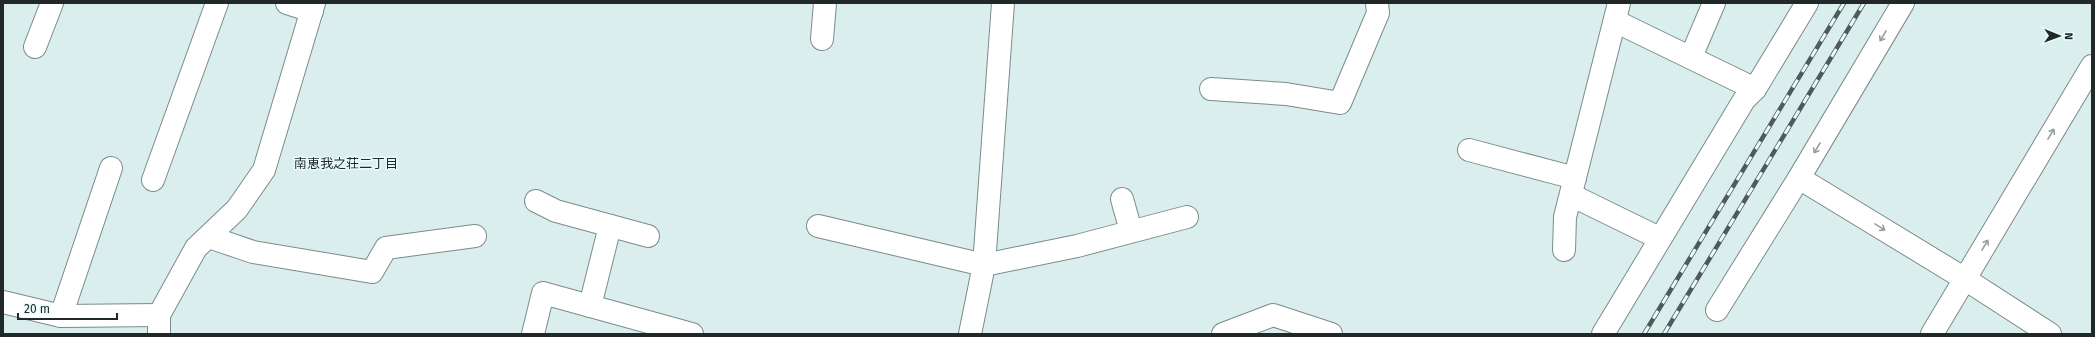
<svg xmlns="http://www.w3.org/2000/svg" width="2095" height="337" font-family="'Fira Sans','Noto Sans JP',sans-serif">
<rect width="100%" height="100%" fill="#dbeeee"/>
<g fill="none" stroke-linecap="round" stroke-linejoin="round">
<defs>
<g id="minor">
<path d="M287 3 312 11"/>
<path d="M1903 3 1799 178 1965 279 2050 334"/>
<path d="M1615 21 1755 89"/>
<path d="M822 39 825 3"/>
<path d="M35 47 52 3"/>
<path d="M1691 57 1714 3"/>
<path d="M1211 89 1286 94 1340 103 1378 13 1377 3"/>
<path d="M1469 150 1575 178"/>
<path d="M153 180 217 3"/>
<path d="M1571 195 1659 238"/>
<path d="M1122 199 1131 231"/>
<path d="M536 201 556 211 648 236"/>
<path d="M818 226 984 265 1077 246 1187 217"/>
<path d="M209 237 253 252 372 272 386 248 475 236"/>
<path d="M1564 250 1565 217 1619 3"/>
<path d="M3 302 61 316 159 315"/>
<path d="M590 306 610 226"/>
<path d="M1717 310 1799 178"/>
<path d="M61 316 111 168"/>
<path d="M159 334V315L196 248 237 209 264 170 314 3"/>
<path d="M533 334 543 293 692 334"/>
<path d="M970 334 984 265 1003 3"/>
<path d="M1223 334 1273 315 1331 334"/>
<path d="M1603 334 1744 100 1755 89 1807 3"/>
<path d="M1932 334 2092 66"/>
</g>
</defs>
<use href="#minor" stroke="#7b8b8c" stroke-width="24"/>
<use href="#minor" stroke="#fff" stroke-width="22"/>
<defs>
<g id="rail">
<path d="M1644 334 1844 3"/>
<path d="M1664 334 1864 3"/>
</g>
</defs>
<use href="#rail" stroke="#505a5a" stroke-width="4.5"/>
<use href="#rail" stroke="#e9fbfc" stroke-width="3" stroke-dasharray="9" stroke-linecap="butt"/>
</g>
<defs><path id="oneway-shaft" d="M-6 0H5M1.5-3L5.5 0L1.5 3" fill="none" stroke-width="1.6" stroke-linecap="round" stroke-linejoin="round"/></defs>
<g stroke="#9b9e9e">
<use href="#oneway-shaft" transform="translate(1883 36) rotate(121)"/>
<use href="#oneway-shaft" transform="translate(2051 134) rotate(-59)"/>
<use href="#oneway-shaft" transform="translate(1817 148) rotate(121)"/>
<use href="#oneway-shaft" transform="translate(1880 227) rotate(31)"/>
<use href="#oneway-shaft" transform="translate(1985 245) rotate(-59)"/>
</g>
<g text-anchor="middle" stroke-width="3" stroke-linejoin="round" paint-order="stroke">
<g font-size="13" fill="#212828" stroke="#e9fbfc">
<text x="346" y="168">南恵我之荘二丁目</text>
</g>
</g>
<rect width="2095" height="337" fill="none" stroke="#212828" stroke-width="8"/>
<g transform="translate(2059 36) rotate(91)" stroke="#e9fbfc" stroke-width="3" paint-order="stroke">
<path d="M0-3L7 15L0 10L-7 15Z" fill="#212828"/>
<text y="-6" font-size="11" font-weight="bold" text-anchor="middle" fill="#212828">N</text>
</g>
<path d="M18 313v6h99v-6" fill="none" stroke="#212828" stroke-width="2"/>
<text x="24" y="313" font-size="12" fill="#212828" stroke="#e9fbfc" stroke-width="3" paint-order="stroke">20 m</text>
</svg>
